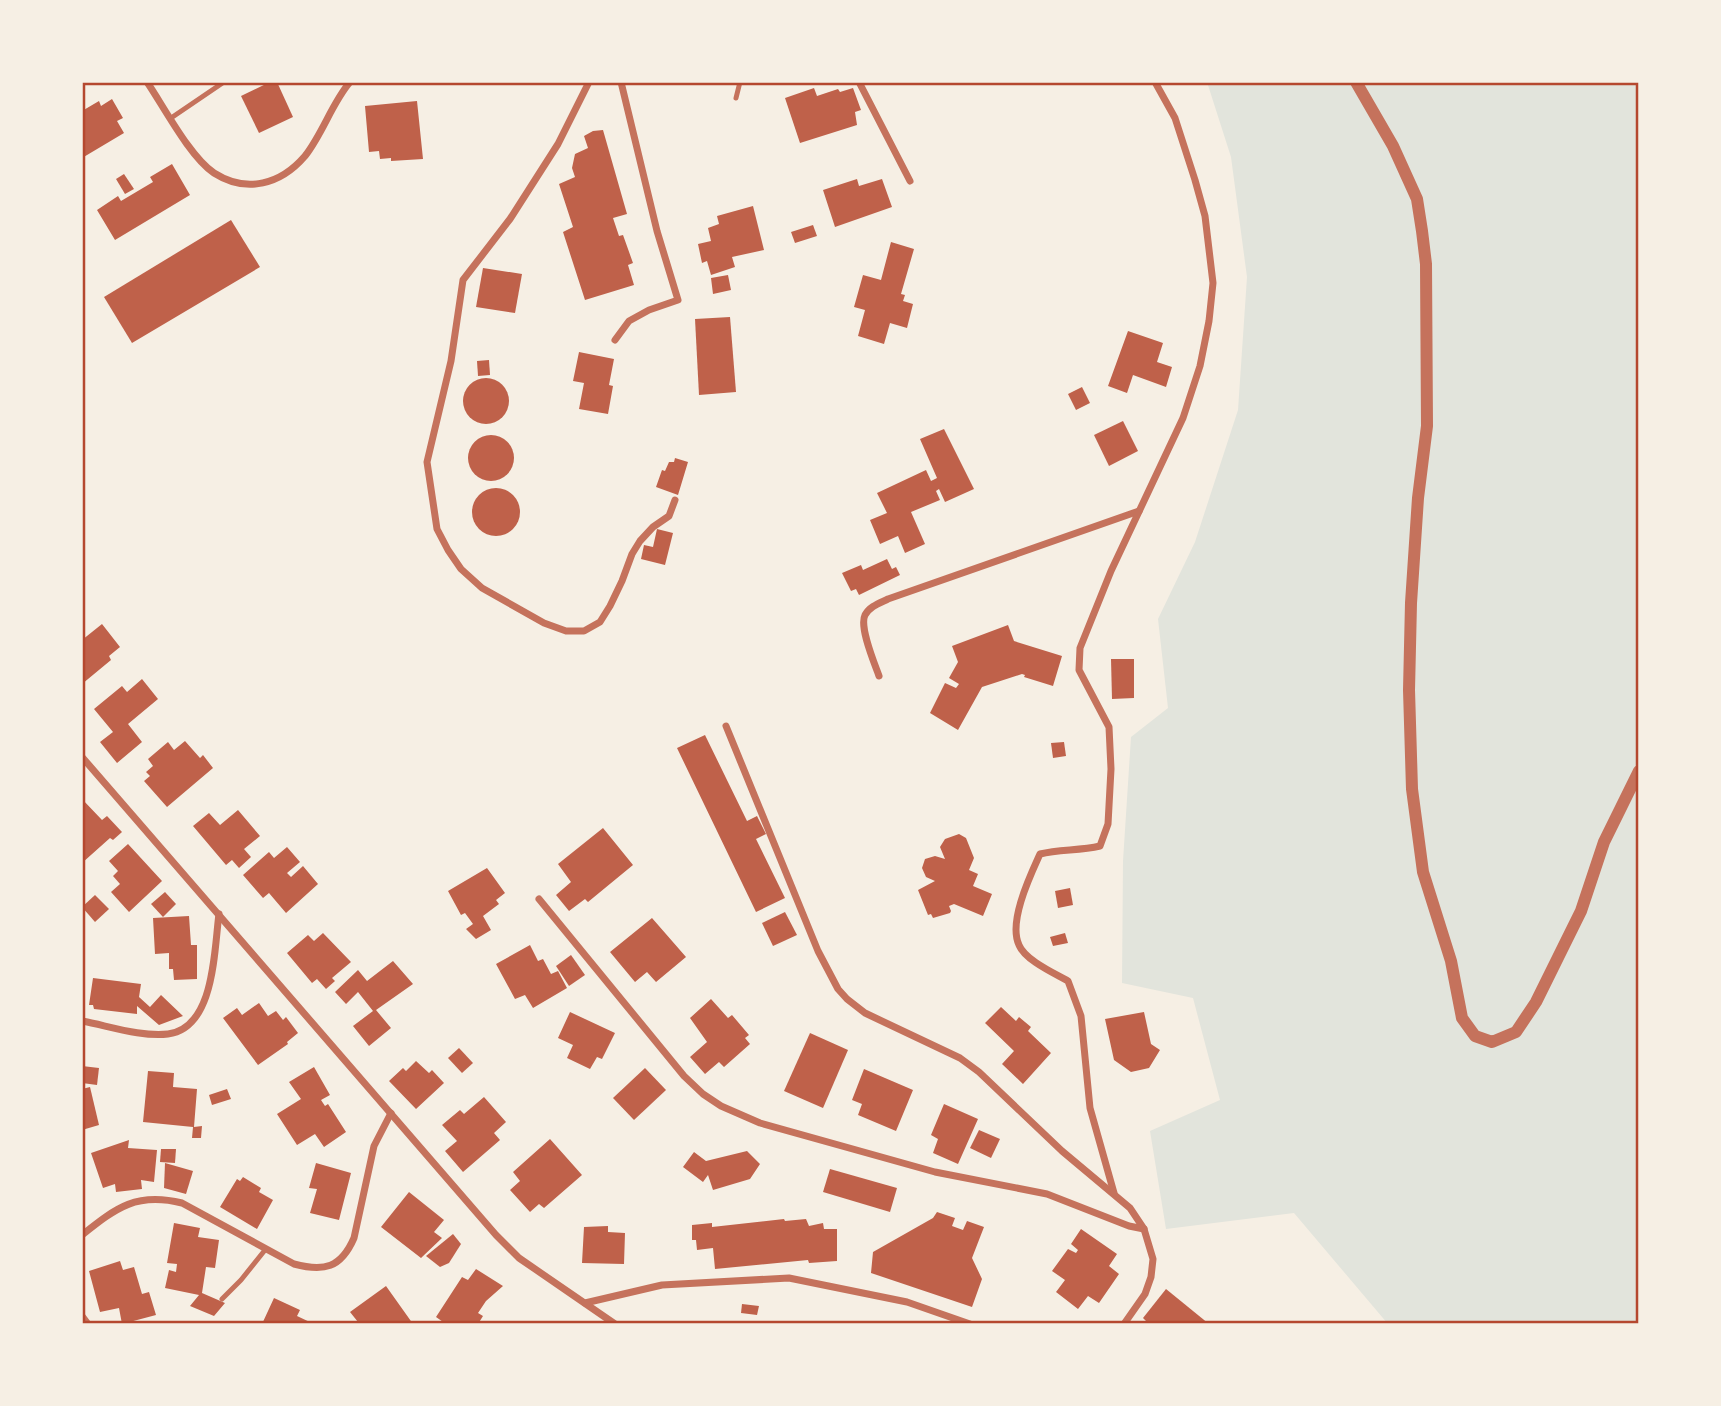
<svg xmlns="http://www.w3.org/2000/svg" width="1721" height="1406" font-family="Raleway,sans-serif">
<rect width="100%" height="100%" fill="#f6efe4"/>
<path fill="#e2e4dc" d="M1207 82H1639V1324H1388L1294 1213 1166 1229 1150 1131 1220 1100 1193 998 1122 983 1123 861 1131 737 1168 708 1158 619 1195 542 1238 410 1247 277 1231 157Z"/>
<g fill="#bf614a">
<path d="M270 82H277L293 117 259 133 241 96Z"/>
<path d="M814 88 817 96 838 89 840 92 853 88 861 110 855 112 857 125 800 143 785 98Z"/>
<path d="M112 99 123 118 117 121 124 133 82 158V111L99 101 101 106Z"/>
<path d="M417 101 423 159 391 161V158L380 159 379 151 369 152 365 106Z"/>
<path d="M603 130 627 214 613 218 619 236 623 235 633 263 628 265 634 285 585 300 563 232 573 227 559 184 575 177 572 168 575 154 588 148 584 136 593 131Z"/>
<path d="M172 164 190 195 115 240 97 210 118 196 121 201 153 182 150 177Z"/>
<path d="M124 174 134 189 125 194 116 179Z"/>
<path d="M857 179 859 186 882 179 892 207 835 227 823 190Z"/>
<path d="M753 206 764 250 732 257 735 267 711 275 707 261 702 263 698 244 711 241 708 228 719 224 717 216Z"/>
<path d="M231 220 260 267 132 343 104 297Z"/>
<path d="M813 225 817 236 795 243 791 232Z"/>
<path d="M891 242 914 249 901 294 905 295 903 301 913 304 907 328 890 323 884 344 858 336 865 310 854 307 863 275 881 280Z"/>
<path d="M483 268 522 274 515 313 476 307Z"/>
<path d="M728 275 731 290 713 294 711 278Z"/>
<path d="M730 317 736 392 699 395 695 319Z"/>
<path d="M1128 331 1163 343 1157 362 1172 367 1166 387 1133 375 1127 393 1108 386Z"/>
<path d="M579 352 614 359 609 385 613 386 608 414 579 409 584 383 573 381Z"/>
<path d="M489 360 490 375 478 376 477 361Z"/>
<circle cx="486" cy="401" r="23"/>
<path d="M1082 387 1090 403 1076 410 1068 394Z"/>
<path d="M1123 421 1138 451 1109 466 1094 435Z"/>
<path d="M944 429 974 489 945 502 939 489 936 491 940 500 911 512 925 544 905 553 898 536 880 544 870 520 887 513 877 493 926 470 931 481 937 478 920 439Z"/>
<circle cx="491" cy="458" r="23"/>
<path d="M675 458 688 462 678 495 656 487 662 470 665 471 669 462H674Z"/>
<circle cx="496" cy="512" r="24"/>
<path d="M657 529 673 533 665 565 641 559 644 545 653 547Z"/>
<path d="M887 559 892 569 896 567 900 575 859 595 856 589 851 591 842 573 861 565 863 570Z"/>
<path d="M102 624 120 647 109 656 111 660 82 684V640Z"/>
<path d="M1008 625 1014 641 1062 656 1053 686 1024 677 1025 675 1022 674 982 687 958 730 930 713 945 683 956 688 959 684 949 678 958 662 952 646Z"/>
<path d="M1111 659H1134V698L1112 699Z"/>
<path d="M142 679 158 699 128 724 142 742 117 763 100 742 113 732 94 709 122 686 127 692Z"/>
<path d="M705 735 747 821 757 816 766 834 756 839 785 898 756 912 677 748Z"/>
<path d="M185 741 200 758 203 755 213 768 167 807 144 781 150 776 146 772 153 766 148 759 168 742 174 750Z"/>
<path d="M1064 742 1066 756 1053 758 1051 743Z"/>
<path d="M82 799 102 820 107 816 122 832 113 840 110 838 82 863Z"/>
<path d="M238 810 260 836 244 849 251 857 239 868 232 860 226 865 193 826 209 813 220 825Z"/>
<path d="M603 828 633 865 588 902 585 899 569 911 556 895 571 882 558 864Z"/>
<path d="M959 834 966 838 974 858 969 870 978 874 973 886 992 894 983 916 954 904 949 906 951 911 950 913 933 918 931 914 928 915 918 890 935 881 926 877 922 868 925 859 935 856 945 859 940 847 945 839Z"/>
<path d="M128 844 162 881 129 912 111 892 120 884 113 876 118 871 109 861Z"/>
<path d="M287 847 300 862 287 873 291 877 303 866 318 884 286 913 269 893 263 898 243 875 269 852 274 858Z"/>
<path d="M487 868 505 893 496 900 499 904 483 916 491 930 476 939 466 929 473 924 465 913 461 915 448 891Z"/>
<path d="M1070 888 1073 905 1058 908 1055 891Z"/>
<path d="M165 892 176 904 163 917 151 904Z"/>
<path d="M95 895 109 909 95 922 82 907Z"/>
<path d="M785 912 797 935 773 946 762 923Z"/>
<path d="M189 916 191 945H197V979L174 980 173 969H169V953L155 954 153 918Z"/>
<path d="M652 918 686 957 656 982 647 972 635 982 610 952Z"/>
<path d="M323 933 351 962 332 978 335 981 326 989 317 979 312 983 287 953 308 935 314 941Z"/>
<path d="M1065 933 1068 943 1053 946 1050 937Z"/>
<path d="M530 945 538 961 543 959 551 974 558 971 567 988 533 1008 525 995 515 999 496 964Z"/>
<path d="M571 955 585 975 569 986 556 966Z"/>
<path d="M393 961 413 984 376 1010 391 1028 369 1046 353 1026 373 1011 358 992 346 1004 335 992 358 970 367 981Z"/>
<path d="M93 978 141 984 139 997 150 1007 161 995 183 1016 159 1025 137 1006V1014L94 1009 93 1005H89Z"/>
<path d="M711 999 728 1018 732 1015 749 1035 745 1038 750 1044 724 1067 719 1062 705 1074 690 1057 707 1042 690 1018Z"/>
<path d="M259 1003 268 1016 276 1011 283 1020 286 1017 298 1033 287 1042 288 1044 258 1065 223 1018 237 1008 242 1015Z"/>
<path d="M1001 1007 1016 1021 1019 1017 1031 1027 1028 1031 1051 1053 1023 1084 1002 1064 1014 1051 985 1023Z"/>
<path d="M570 1012 615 1033 602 1059 597 1057 590 1069 567 1058 573 1045 558 1038Z"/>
<path d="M1144 1012 1151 1044 1160 1050 1149 1068 1131 1072 1114 1060 1105 1019Z"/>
<path d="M810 1033 848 1050 823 1108 784 1091Z"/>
<path d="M459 1048 473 1063 462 1073 448 1058Z"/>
<path d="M416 1061 429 1073 432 1070 444 1083 416 1109 389 1081 403 1068 406 1071Z"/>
<path d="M82 1066 99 1068 97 1085 82 1083Z"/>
<path d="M314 1067 330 1095 321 1100 325 1106 328 1104 346 1132 324 1147 315 1134 297 1145 277 1114 301 1099 289 1082Z"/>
<path d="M645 1068 666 1090 634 1120 613 1098Z"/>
<path d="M864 1069 913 1090 896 1131 858 1115 862 1104 852 1100Z"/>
<path d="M148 1071 174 1073 173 1087 197 1089 194 1127 202 1126 201 1138H192L193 1127 143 1122Z"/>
<path d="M90 1087 99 1125 82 1130V1089Z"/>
<path d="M227 1089 231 1099 212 1105 209 1095Z"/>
<path d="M484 1097 506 1122 494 1133 500 1140 463 1172 445 1151 457 1141 442 1125 460 1110 464 1114Z"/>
<path d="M944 1104 978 1119 958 1164 933 1153 938 1139 931 1135Z"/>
<path d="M979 1130 1000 1139 991 1158 970 1148Z"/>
<path d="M550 1139 582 1175 544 1208 539 1204 530 1212 510 1190 520 1181 513 1172Z"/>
<path d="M129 1140 128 1148 157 1150 154 1182 141 1180 142 1189 116 1192 115 1184 103 1188 91 1153Z"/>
<path d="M161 1149H176L175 1163 160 1162Z"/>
<path d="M747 1151 760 1164 750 1179 713 1190 708 1175 703 1182 683 1167 694 1152 706 1161Z"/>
<path d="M165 1163 193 1171 186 1194 164 1188Z"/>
<path d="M316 1163 351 1173 339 1220 310 1213 317 1189 309 1188Z"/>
<path d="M830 1169 897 1188 890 1212 823 1192Z"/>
<path d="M243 1177 261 1188 259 1192 273 1200 257 1229 220 1207 237 1179 240 1181Z"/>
<path d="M409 1192 444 1220 434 1232 442 1238 421 1258 381 1227Z"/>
<path d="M937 1212 955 1218 952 1226 963 1230 967 1221 984 1227 972 1258 982 1279 972 1307 871 1273 873 1252 933 1218Z"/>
<path d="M784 1219 785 1221 806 1219 809 1226 823 1223 824 1229H837V1261L809 1263 808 1260 715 1269 713 1248 697 1250 696 1240H692V1225L712 1223V1227Z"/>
<path d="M174 1223 200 1228 198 1237 219 1240 215 1268 206 1267 202 1293 225 1303 214 1316 190 1306 199 1295 165 1288 169 1270 176 1272 177 1264 167 1263Z"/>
<path d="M608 1226V1232L625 1233 624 1264 582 1263 584 1227Z"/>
<path d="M1081 1229 1117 1254 1109 1266 1119 1274 1099 1303 1088 1296 1078 1309 1056 1292 1065 1280 1052 1271 1068 1249 1076 1253 1078 1250 1071 1244Z"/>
<path d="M453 1234 461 1244 449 1263 440 1267 426 1256Z"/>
<path d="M120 1261 123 1270 134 1267 142 1294 149 1292 156 1315 122 1324 119 1308 100 1312 89 1271Z"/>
<path d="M476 1269 503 1286 486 1301 478 1313 483 1316 478 1324H446L436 1317 462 1277 468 1280Z"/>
<path d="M386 1286 413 1324H355L358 1322 350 1312Z"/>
<path d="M1166 1289 1209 1324H1149L1143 1318Z"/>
<path d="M274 1298 300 1310 297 1316 314 1324H262Z"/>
<path d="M742 1304 759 1306 757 1315 741 1313Z"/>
</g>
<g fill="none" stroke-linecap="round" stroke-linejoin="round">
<g stroke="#c5725c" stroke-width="5">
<path d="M736 98 740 82"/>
<path d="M171 118 224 82"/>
<path d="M222 1299 241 1280 265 1250"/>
</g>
<g stroke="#c5725c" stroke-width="7">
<path d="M147 82C164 107 190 157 214 173 247 194 281 184 305 156 323 133 332 103 350 82"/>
<path d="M589 82 558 144 510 219 463 280 451 361 427 462 437 529 448 550 461 569 482 588 544 623 566 631H584L600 622 610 606 622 581 632 554 640 541 653 527 669 516 675 500"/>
<path d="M859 82 910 181"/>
<path d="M615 340 629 321 649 310 678 300 657 231 621 82"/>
<path d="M879 676C874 662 859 627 865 615 870 606 880 603 888 599L1139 511"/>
<path d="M726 726 818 951 838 989 847 999 865 1013 960 1058 979 1072 1062 1151 1130 1208 1144 1229 1153 1259 1151 1277 1145 1294 1124 1324"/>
<path d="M82 757 496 1235 519 1258 615 1324"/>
<path d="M539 899 684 1076 703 1094 721 1106 760 1123 935 1172 1047 1194 1129 1226 1144 1229"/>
<path d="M82 1021C109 1026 141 1037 168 1034 215 1028 214 950 219 914"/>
<path d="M1114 1193 1090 1108 1081 1016 1068 981C1054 973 1025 960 1019 945 1008 922 1030 876 1040 854 1060 849 1079 851 1100 846L1108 824 1111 769 1109 727 1079 670 1080 648 1111 571 1183 418 1200 366 1209 321 1213 283 1205 216 1195 180 1175 118 1155 82"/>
<path d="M82 1235C117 1207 137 1192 182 1203L294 1264C324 1272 341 1268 354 1238L374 1146 391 1113"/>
<path d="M585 1303 662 1285 789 1278 907 1302 970 1324"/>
<path d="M82 1316 88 1324"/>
</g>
<path stroke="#c5725c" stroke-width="12" d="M1356 82 1393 146 1417 199 1422 231 1426 264 1427 426 1418 498 1411 603 1409 690 1412 789 1423 872 1451 961 1462 1018 1475 1036 1492 1042 1516 1032 1536 1002 1581 911 1604 842 1639 771"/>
</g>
<rect width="1721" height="1406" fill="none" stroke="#f6efe4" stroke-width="168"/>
<rect x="84" y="84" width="1553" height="1238" fill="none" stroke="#b5482f" stroke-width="2.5"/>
</svg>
